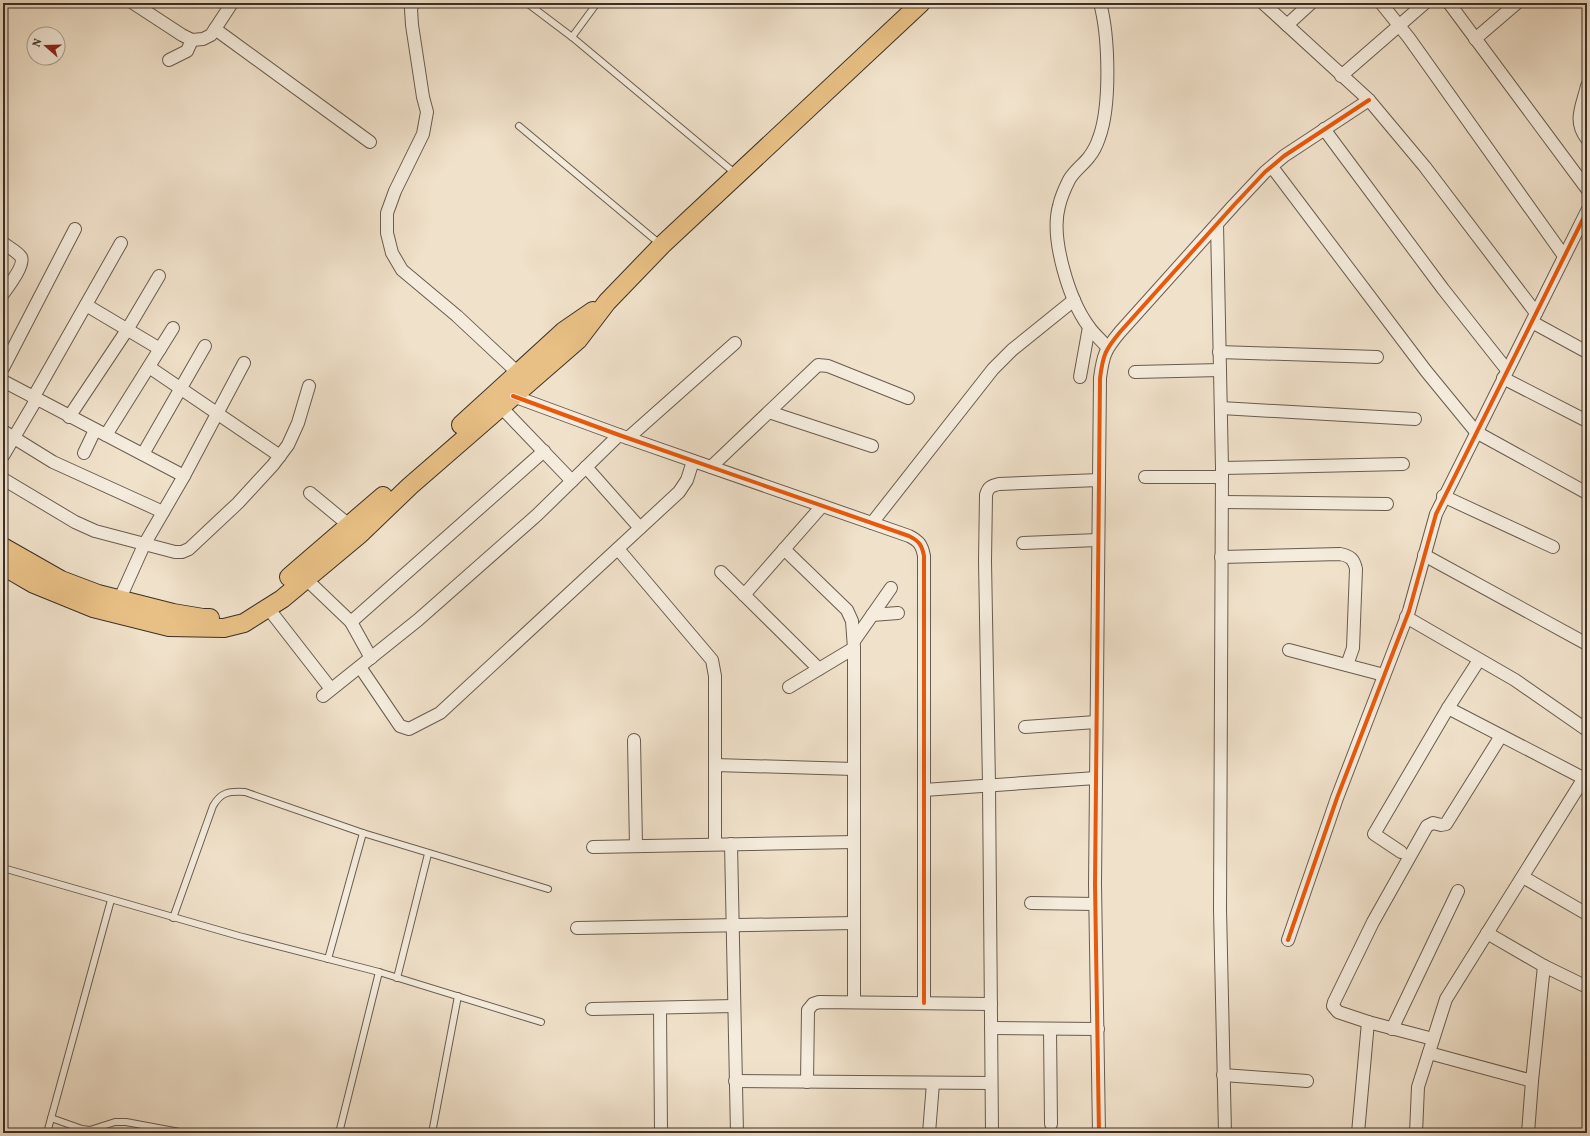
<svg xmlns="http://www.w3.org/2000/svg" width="1590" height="1136" font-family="Vollkorn,serif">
<rect width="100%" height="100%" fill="#f0e1ca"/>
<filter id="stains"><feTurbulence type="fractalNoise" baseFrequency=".005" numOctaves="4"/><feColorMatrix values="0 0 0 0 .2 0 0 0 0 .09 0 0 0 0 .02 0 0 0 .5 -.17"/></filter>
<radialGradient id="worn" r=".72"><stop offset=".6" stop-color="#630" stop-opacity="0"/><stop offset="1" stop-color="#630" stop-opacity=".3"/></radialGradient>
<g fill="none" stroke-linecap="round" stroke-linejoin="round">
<defs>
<g id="lane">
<path d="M527 3 572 37 736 174"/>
<path d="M572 37 597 3"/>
<path d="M519 126 660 244"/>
<path d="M3 868 239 936 379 972 541 1022"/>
<path d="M173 918 213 806C221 792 229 791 245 792L363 833 548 889"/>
<path d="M328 959 363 833"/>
<path d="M397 978 428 854"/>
<path d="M51 1118 82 1129 90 1130 115 1122H126L185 1133"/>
<path d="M47 1133 111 900"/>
<path d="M339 1133 379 972"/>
<path d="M432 1133 458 996"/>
</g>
<g id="street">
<path d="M133 3 182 35 192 40 203 39 211 35 232 3"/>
<path d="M413 3 411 9 412 25 423 97 427 112 423 134 395 191 387 213V233L392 253 402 270 457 316 518 373"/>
<path d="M1100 3C1109 36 1111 106 1099 138 1097 144 1093 152 1089 157 1083 165 1074 171 1069 180 1065 188 1061 197 1059 206 1050 238 1069 300 1089 327 1094 334 1101 340 1107 347"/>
<path d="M1263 3 1369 100 1425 167 1536 313"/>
<path d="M1381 3 1409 38 1564 256"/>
<path d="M1449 3 1587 189"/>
<path d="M1287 25 1311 3"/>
<path d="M215 29 370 142"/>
<path d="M1475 39 1517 3"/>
<path d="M169 60 187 51 192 40"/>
<path d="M1341 76 1425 3"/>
<path d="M1587 86C1582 107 1573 121 1587 139"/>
<path d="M1324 129 1443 289 1507 370"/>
<path d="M1272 167 1426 371 1476 432 1587 493"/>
<path d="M1217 224 1222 468 1220 909 1225 1133"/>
<path d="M3 243C8 247 18 252 21 257 25 265 8 287 3 294"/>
<path d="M86 305 160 349"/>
<path d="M1532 322 1587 352"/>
<path d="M1219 352 1377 357"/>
<path d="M149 367 280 456"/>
<path d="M3 368 75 229"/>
<path d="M1135 372 1220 370"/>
<path d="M1080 377 1089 327"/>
<path d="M1503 378 1587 421"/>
<path d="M3 381 184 476"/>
<path d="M513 396 619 435 909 536C919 541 922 545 924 556V1003"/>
<path d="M33 398 121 243"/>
<path d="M501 407 572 481"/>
<path d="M1221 408 1415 419"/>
<path d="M769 412 872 446"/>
<path d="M69 417 127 330 159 276"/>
<path d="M3 431 53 462 163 512"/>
<path d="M106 435 173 328"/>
<path d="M628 438 735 343"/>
<path d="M84 453 95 430"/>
<path d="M143 454 205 346"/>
<path d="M3 456 36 400"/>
<path d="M586 467 640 528"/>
<path d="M711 467 818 365 828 366 908 398"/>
<path d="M1222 468 1403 464"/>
<path d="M1145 477H1222"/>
<path d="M3 479 75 522 95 531 175 552H182L189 549 238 503 273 465 288 445 298 423 309 386"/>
<path d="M310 493 355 530"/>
<path d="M1443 496 1553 547"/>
<path d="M1222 502 1387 504"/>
<path d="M872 523 993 369 1012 350 1074 300"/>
<path d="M1023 543 1098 540"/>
<path d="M618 549 712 660 715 676V844"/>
<path d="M784 549 847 610 852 621 854 648V1002"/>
<path d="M1424 555 1587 644"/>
<path d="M1221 557 1340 554C1350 556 1354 559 1356 569L1353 648 1347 665"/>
<path d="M721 572 819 669"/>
<path d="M306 579 351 622 371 658"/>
<path d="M744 595 822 506"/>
<path d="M117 605 144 545 184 476 244 363"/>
<path d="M268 608 331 689"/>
<path d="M872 615 898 613"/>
<path d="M1406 617 1515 680 1587 730"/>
<path d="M351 622 544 451"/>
<path d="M854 641 891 588"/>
<path d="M1289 650 1384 675"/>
<path d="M360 667 400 726 409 729 440 713 679 492 687 480 693 461"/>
<path d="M789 687 854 648"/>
<path d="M323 696 418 620 537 515 619 435"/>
<path d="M1448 708 1587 780"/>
<path d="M1025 727 1096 722"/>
<path d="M634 740 636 846"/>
<path d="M715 765 854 769"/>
<path d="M924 790 1096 778"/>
<path d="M731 844 737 1133"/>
<path d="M593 847 854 842"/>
<path d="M1401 852 1374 834 1448 708 1479 660"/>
<path d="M1523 877 1587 914"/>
<path d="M1031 903 1095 904"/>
<path d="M577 928 854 923"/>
<path d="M1487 933 1544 966 1587 987"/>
<path d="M1288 940 1337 798 1409 611 1436 514 1587 211"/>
<path d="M660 1008 661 1133"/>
<path d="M592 1009 734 1006"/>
<path d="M991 1028 1098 1029"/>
<path d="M1050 1029 1051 1124"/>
<path d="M1392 1029 1458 891"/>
<path d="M1433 1039 1368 1022 1338 1012 1333 1006 1334 1002 1373 922 1427 826 1433 823 1441 825 1446 824 1501 736"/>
<path d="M1429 1053 1532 1081"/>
<path d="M1223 1075 1307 1081"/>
<path d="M735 1081 991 1083"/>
<path d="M807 1082 808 1010 813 1004 819 1002 991 1004"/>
<path d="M929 1133 933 1083"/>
<path d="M992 1133 989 785 985 561 986 495C988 487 991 486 999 484L1099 480"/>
<path d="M1099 1133 1095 884 1100 378C1103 355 1105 350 1120 332L1234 205 1265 172 1284 156 1369 100"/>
<path d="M1358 1133 1368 1022"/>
<path d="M1416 1133 1418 1087 1446 999 1584 778"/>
<path d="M1528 1133 1532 1081 1544 966"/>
</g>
<g id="primary">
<path d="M461 425 564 331 593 311"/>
<path d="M3 547 61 580 98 594 173 613 203 618H210"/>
<path d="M3 566 34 584 93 608 169 627 224 628 244 623 282 599 360 534 410 486 578 340 607 302 662 245 921 3"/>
<path d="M289 577 383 496"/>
</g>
</defs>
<use href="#lane" stroke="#685c50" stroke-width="8"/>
<use href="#street" stroke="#685c50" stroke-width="14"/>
<use href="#primary" stroke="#3b2f27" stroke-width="20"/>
<use href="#lane" stroke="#f5ecdd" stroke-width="6"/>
<use href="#street" stroke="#f5ecdd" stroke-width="12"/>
<use href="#primary" stroke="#e8c085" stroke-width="18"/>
<defs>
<g id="cycleway">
<path d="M513 396 619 435 909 536C919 541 922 545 924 556V1003"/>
<path d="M1288 940 1337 798 1409 611 1436 514 1587 211"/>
<path d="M1099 1133 1095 884 1100 378C1103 355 1105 350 1120 332L1234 205 1265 172 1284 156 1369 100"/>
</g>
</defs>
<use href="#cycleway" stroke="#f5ecdd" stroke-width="6"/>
<use href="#cycleway" stroke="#e8590c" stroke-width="4"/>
</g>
<rect width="1590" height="1136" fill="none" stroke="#f0e1ca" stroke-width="16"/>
<rect x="4" y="4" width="1582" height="1128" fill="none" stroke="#3b2f27" stroke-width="2"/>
<rect x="8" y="8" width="1574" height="1120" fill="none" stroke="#3b2f27"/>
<g transform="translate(46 46) rotate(290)"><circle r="19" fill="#f5ecdd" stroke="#aba094"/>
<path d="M0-3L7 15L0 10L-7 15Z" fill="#8f2418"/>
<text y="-6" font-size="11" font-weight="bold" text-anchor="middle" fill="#3b2f27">N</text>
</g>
<rect width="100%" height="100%" filter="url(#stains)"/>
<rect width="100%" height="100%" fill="url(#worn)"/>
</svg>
